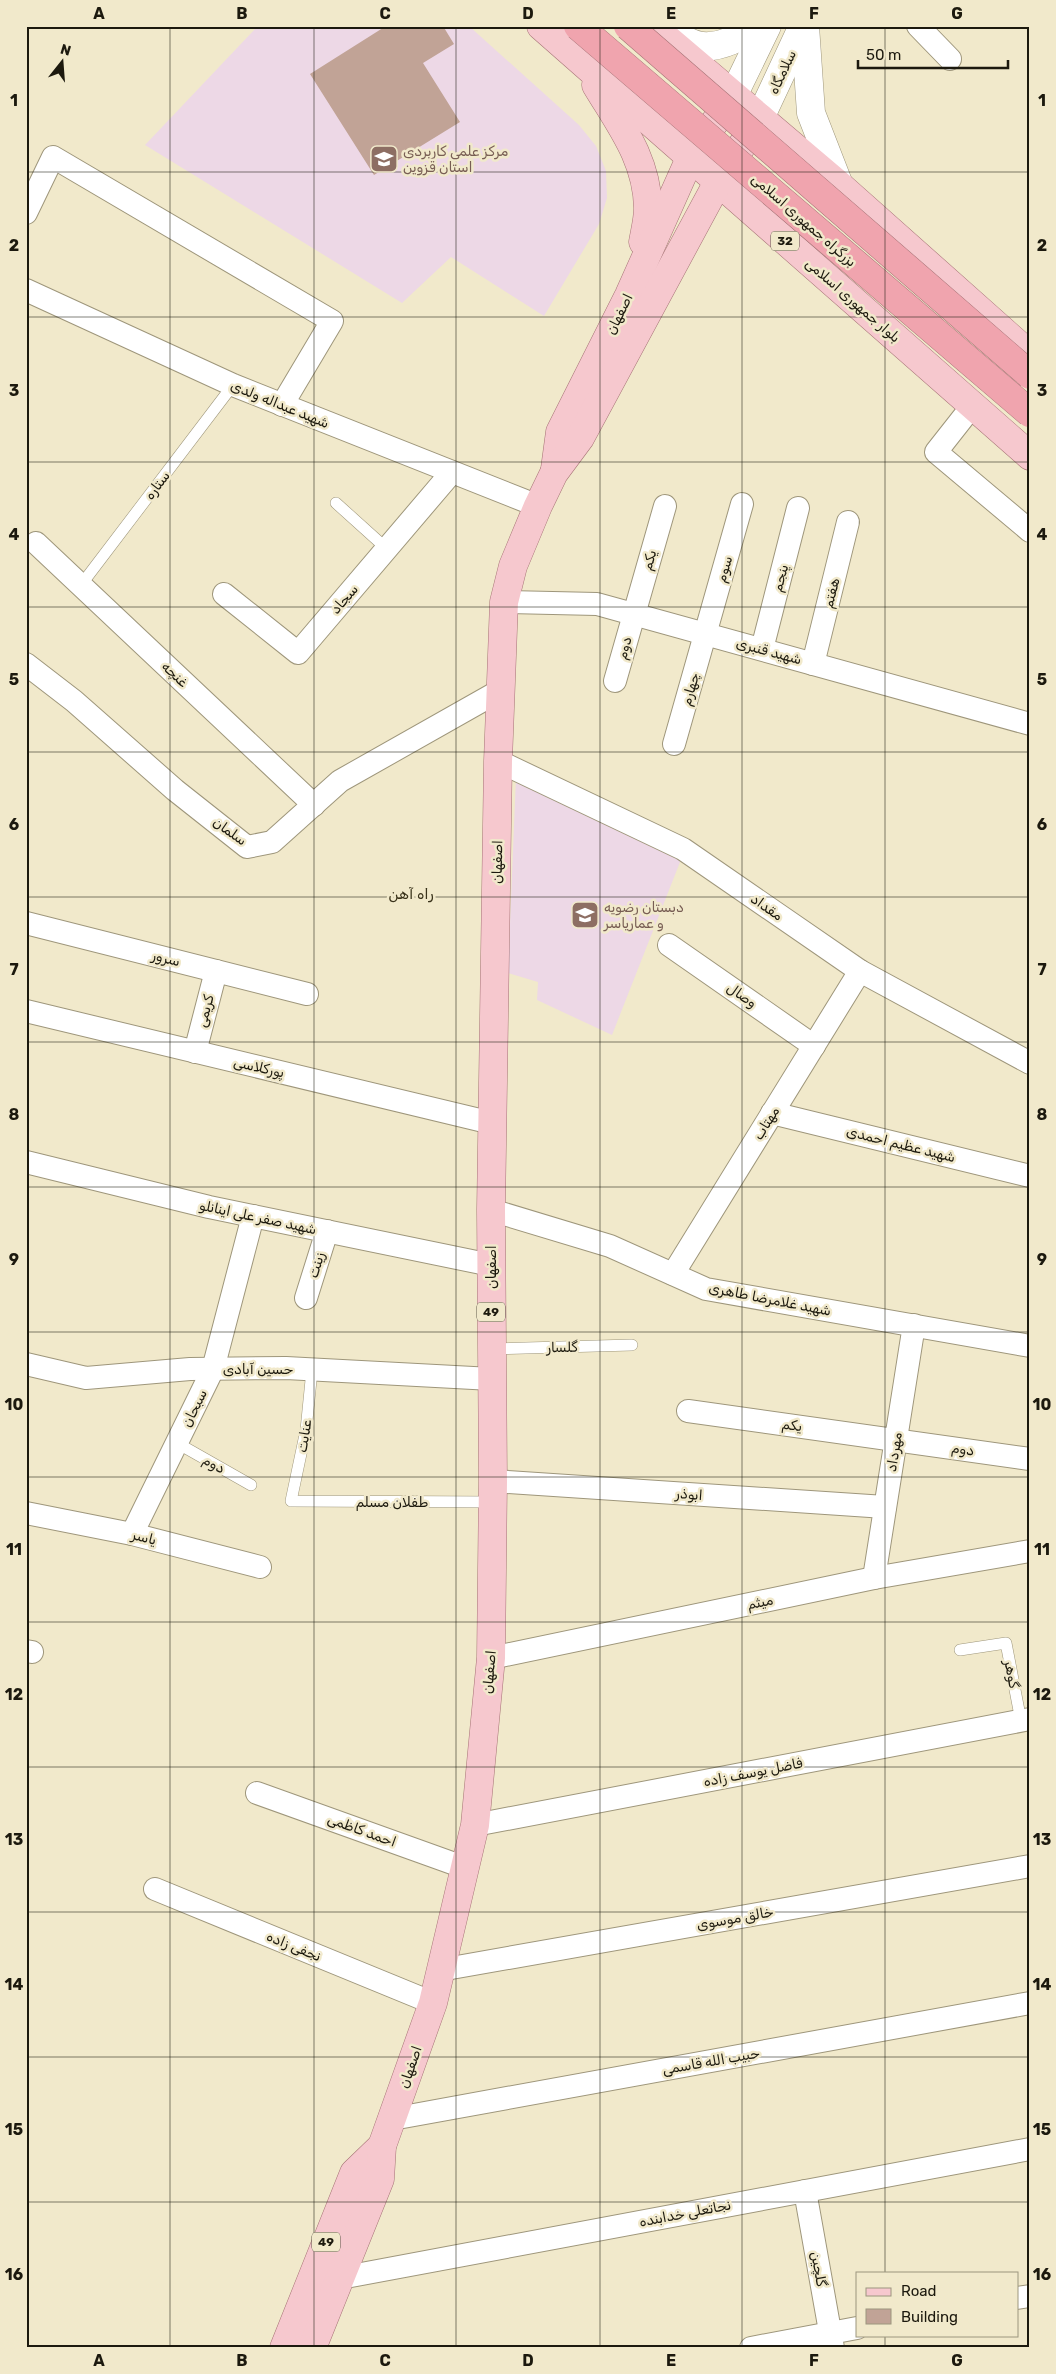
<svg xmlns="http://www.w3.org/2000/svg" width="1056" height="2374" font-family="Rubik,'Noto Sans Arabic',sans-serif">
<rect width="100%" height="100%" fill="#f1e9cb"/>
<g fill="#edd8e6">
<path d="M258 26H469L579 125 596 146 606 171 607 198 599 224 544 316 451 257 402 303 145 145Z"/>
<path d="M516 777 682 857 612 1035 537 1000 538 982 508 973Z"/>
</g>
<path fill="#c1a396" d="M386 26H443L454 44 423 63 460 122 374 175 310 74Z"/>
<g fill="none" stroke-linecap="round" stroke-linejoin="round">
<defs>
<g id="lane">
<path d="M336 503 387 549"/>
<path d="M81 585 233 385"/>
<path d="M492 1349 632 1345"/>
<path d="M312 1370 306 1430 291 1501 493 1502"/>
<path d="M177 1443 251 1485"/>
<path d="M960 1650 1006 1643 1021 1721"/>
</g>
<g id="street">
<path d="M918 26 950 59"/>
<path d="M26 213 53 157 332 321 282 405"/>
<path d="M26 290 233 385 538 506"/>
<path d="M973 405 936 452 1030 531"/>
<path d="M36 543 314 805"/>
<path d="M224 594 298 653 452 472"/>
<path d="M504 602 597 604 1030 724"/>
<path d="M762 649 798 508"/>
<path d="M26 664 74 701 175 790 247 847 272 842 340 781 501 690"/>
<path d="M813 664 848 522"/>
<path d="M615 681 665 506"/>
<path d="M674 744 742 504"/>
<path d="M498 761 683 849 860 971 1030 1063"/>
<path d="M26 923 307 994"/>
<path d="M669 945 814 1046"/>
<path d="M26 1011 492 1123"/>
<path d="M195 1052 216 971"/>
<path d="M772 1113 1030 1176"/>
<path d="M26 1162 209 1207 491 1265"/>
<path d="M491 1210 610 1246 706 1289 1030 1346"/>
<path d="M673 1274 860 971"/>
<path d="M306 1298 327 1231"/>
<path d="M26 1364 86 1378 190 1369 286 1368 492 1379"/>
<path d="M688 1411 1030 1459"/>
<path d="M493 1481 885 1507"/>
<path d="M26 1513 132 1534 260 1567"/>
<path d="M132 1534 213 1369 253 1216"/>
<path d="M874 1578 914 1325"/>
<path d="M26 1651 32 1652"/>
<path d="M491 1658 874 1578 1030 1551"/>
<path d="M257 1793 466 1868"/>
<path d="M475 1825 1030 1719"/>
<path d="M155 1889 433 2003"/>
<path d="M440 1970 1030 1866"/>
<path d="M392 2119 1030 2003"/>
<path d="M805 2191 833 2348"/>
<path d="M340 2278 1030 2149"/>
<path d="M1017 2298 1030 2296"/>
<path d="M751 2348 857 2328"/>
</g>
<g id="secondary">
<path d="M805 26 811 113 839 185"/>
<path d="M658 27C669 32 691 45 702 46 722 48 742 36 758 26"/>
<path d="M733 96 767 26"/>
<path d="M760 118 803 26"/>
</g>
<g id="primary">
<path d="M541 26 1030 456"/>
<path d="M652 26 839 185 1030 355"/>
<path d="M596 85C620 125 647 159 648 208 648 219 645 231 643 242"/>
<path d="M555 469 560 432 629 295 691 156 733 96"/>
<path d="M284 2348 354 2173 382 2146"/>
<path d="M312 2348 380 2179 382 2146 433 2003 475 1825 491 1658 493 1481 491 1210 498 761 504 602 513 566 538 506 554 473 580 438 718 182 760 118"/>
</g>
</defs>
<use href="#lane" stroke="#9e967b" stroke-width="12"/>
<use href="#street" stroke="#9e967b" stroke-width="24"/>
<use href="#secondary" stroke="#9e967b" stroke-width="29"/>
<use href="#primary" stroke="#a67376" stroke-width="29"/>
<use href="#lane" stroke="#fff" stroke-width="11"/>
<use href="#street" stroke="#fff" stroke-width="22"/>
<use href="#secondary" stroke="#fff" stroke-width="28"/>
<use href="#primary" stroke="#f6c8ce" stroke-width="28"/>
<defs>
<g id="highway-bridge">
<path d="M578 26 1030 413"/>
<path d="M628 26 1030 375"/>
</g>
</defs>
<use href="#highway-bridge" stroke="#a67376" stroke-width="29" stroke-linecap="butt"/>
<use href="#highway-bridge" stroke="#f0a4ae" stroke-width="28"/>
</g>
<path fill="none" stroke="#1c190e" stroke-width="1" stroke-opacity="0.55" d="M170 26V2348M314 26V2348M456 26V2348M600 26V2348M742 26V2348M885 26V2273M26 172H1030M26 317H1030M26 462H1030M26 607H1030M26 752H1030M26 897H1030M26 1042H1030M26 1187H1030M26 1332H1030M26 1477H1030M26 1622H1030M26 1767H1030M26 1912H1030M26 2057H1030M26 2202H1030M885 2335V2348"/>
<defs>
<symbol id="university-square" viewBox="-11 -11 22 22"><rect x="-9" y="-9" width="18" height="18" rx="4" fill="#8d6e63" stroke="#f1e9cb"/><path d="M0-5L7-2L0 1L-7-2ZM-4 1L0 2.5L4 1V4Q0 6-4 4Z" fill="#fff"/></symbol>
<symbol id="school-square" viewBox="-11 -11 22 22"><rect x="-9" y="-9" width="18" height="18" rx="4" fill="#8d6e63" stroke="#f1e9cb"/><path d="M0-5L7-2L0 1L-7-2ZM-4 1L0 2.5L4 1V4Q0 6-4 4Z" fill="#fff"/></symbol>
</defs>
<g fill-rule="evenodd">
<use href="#university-square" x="368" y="143" width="32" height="32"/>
<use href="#school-square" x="569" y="899" width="32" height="32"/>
</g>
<g text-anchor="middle" stroke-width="5" stroke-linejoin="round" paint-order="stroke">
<g fill="#f1e9cb" stroke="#5c5747" stroke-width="1">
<rect x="771" y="231.5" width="28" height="19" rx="4"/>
<rect x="477" y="1302.5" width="28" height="19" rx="4"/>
<rect x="312" y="2232.5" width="28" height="19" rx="4"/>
</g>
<g font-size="12" font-weight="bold" fill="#1c190e">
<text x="785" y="245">32</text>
<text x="491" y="1316">49</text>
<text x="326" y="2246">49</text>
</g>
<g font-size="14" fill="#1c190e" stroke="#f1e9cb">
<text transform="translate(782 72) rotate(-65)" y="5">سلامگاه</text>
<text transform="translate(804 220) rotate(41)" y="5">بزرگراه جمهوری اسلامی</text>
<text transform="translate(853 300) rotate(41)" y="5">بلوار جمهوری اسلامی</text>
<text transform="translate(619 314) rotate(-64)" y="5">اصفهان</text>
<text transform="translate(280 404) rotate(22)" y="5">شهید عبداله ولدی</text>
<text transform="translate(157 485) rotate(-53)" y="5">ستاره</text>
<text transform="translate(649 560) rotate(-74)" y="5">یکم</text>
<text transform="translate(724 569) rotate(-74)" y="5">سوم</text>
<text transform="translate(780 578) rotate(-75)" y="5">پنجم</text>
<text transform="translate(831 593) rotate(-76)" y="5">هفتم</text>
<text transform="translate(344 599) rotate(-49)" y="5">سجاد</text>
<text transform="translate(624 648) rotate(-75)" y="5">دوم</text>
<text transform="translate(769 651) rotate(15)" y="5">شهید قنبری</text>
<text transform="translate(175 674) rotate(43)" y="5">غنچه</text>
<text transform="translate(690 689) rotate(-74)" y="5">چهارم</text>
<text transform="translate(230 831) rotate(35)" y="5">سلمان</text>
<text transform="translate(497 862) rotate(-89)" y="5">اصفهان</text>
<text transform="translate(767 907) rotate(35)" y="5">مقداد</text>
<text transform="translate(166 958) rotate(14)" y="5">سرور</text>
<text transform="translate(742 995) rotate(35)" y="5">وصال</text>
<text transform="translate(205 1011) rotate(-76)" y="5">کریمی</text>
<text transform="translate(259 1067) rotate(13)" y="5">پورکلاسی</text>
<text transform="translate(766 1123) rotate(-58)" y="5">مهتاب</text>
<text transform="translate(901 1144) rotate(14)" y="5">شهید عظیم احمدی</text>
<text transform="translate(258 1217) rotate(12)" y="5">شهید صفر علی اینانلو</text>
<text transform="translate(316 1265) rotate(-73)" y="5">زینت</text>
<text transform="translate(491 1267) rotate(-90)" y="5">اصفهان</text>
<text transform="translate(770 1299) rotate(11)" y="5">شهید غلامرضا طاهری</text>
<text transform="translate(562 1347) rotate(-1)" y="5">گلسار</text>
<text x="258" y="1374">حسین آبادی</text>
<text transform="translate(194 1408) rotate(-64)" y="5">سبحان</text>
<text transform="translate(792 1425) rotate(8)" y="5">یکم</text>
<text transform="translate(304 1436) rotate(-81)" y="5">عنایت</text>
<text transform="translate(963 1449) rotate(8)" y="5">دوم</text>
<text transform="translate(894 1452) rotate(-81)" y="5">مهرداد</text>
<text transform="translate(214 1464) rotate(29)" y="5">دوم</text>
<text transform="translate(689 1494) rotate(4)" y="5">ابوذر</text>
<text x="392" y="1507">طفلان مسلم</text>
<text transform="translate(144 1537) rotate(14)" y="5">یاسر</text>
<text transform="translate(760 1602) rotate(-12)" y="5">میثم</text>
<text transform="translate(489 1672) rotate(-85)" y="5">اصفهان</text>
<text transform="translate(1012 1674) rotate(79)" y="5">گوهر</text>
<text transform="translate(753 1772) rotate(-11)" y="5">فاضل یوسف زاده</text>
<text transform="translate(362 1830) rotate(20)" y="5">احمد کاظمی</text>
<text transform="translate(735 1918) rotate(-10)" y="5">خالق موسوی</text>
<text transform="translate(294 1946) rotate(22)" y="5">نجفی زاده</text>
<text transform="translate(711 2061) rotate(-10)" y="5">حبیب الله قاسمی</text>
<text transform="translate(410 2067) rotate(-71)" y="5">اصفهان</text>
<text transform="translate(685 2213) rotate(-11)" y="5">نجاتعلی خدابنده</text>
<text transform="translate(819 2269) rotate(80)" y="5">گلچین</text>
</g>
<g font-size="14" fill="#785e54" stroke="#f1e9cb" text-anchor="start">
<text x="403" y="156">مرکز علمی کاربردی<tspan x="403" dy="16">استان قزوین</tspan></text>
<text x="604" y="912">دبستان رضویه<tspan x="604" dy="16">و عماریاسر</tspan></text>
</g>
<g font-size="15" fill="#39321a" stroke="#f1e9cb">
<text x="411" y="899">راه آهن</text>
</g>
</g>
<rect width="1056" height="2374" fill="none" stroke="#f1e9cb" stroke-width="55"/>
<rect x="856" y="2272" width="162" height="65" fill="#f1e9cb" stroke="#9c967f"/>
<rect x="866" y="2288" width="25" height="8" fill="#f6c8ce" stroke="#9c967f"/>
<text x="901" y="2296" font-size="15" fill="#1c190e">Road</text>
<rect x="866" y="2309" width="25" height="15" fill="#c1a396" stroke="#9c967f"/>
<text x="901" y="2322" font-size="15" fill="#1c190e">Building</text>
<g transform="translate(62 62) rotate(17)" stroke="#f1e9cb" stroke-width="4" paint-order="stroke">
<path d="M0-4L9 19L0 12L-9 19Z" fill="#1c190e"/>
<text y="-8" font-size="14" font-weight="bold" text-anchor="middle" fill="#1c190e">N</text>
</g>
<path d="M858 60v8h150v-8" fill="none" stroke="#1c190e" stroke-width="2.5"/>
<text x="866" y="60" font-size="15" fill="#1c190e" stroke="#f1e9cb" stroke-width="4" paint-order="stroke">50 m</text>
<rect x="28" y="28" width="1000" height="2318" fill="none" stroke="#1c190e" stroke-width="2"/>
<g font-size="16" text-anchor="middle" font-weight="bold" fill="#1c190e">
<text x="99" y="19">A</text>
<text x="242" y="19">B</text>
<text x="385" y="19">C</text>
<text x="528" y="19">D</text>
<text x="671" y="19">E</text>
<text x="814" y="19">F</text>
<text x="957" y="19">G</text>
<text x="14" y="106">1</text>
<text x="1042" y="106">1</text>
<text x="14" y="251">2</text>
<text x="1042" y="251">2</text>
<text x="14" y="396">3</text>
<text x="1042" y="396">3</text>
<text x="14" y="540">4</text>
<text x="1042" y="540">4</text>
<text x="14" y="685">5</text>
<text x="1042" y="685">5</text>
<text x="14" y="830">6</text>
<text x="1042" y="830">6</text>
<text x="14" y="975">7</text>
<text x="1042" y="975">7</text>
<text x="14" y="1120">8</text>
<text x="1042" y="1120">8</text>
<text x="14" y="1265">9</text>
<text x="1042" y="1265">9</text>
<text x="14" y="1410">10</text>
<text x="1042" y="1410">10</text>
<text x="14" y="1555">11</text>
<text x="1042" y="1555">11</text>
<text x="14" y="1700">12</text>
<text x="1042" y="1700">12</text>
<text x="14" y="1845">13</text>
<text x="1042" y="1845">13</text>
<text x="14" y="1990">14</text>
<text x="1042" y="1990">14</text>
<text x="14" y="2135">15</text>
<text x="1042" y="2135">15</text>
<text x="14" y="2280">16</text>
<text x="1042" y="2280">16</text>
<text x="99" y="2366">A</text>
<text x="242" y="2366">B</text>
<text x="385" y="2366">C</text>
<text x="528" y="2366">D</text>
<text x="671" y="2366">E</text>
<text x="814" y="2366">F</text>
<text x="957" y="2366">G</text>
</g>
</svg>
